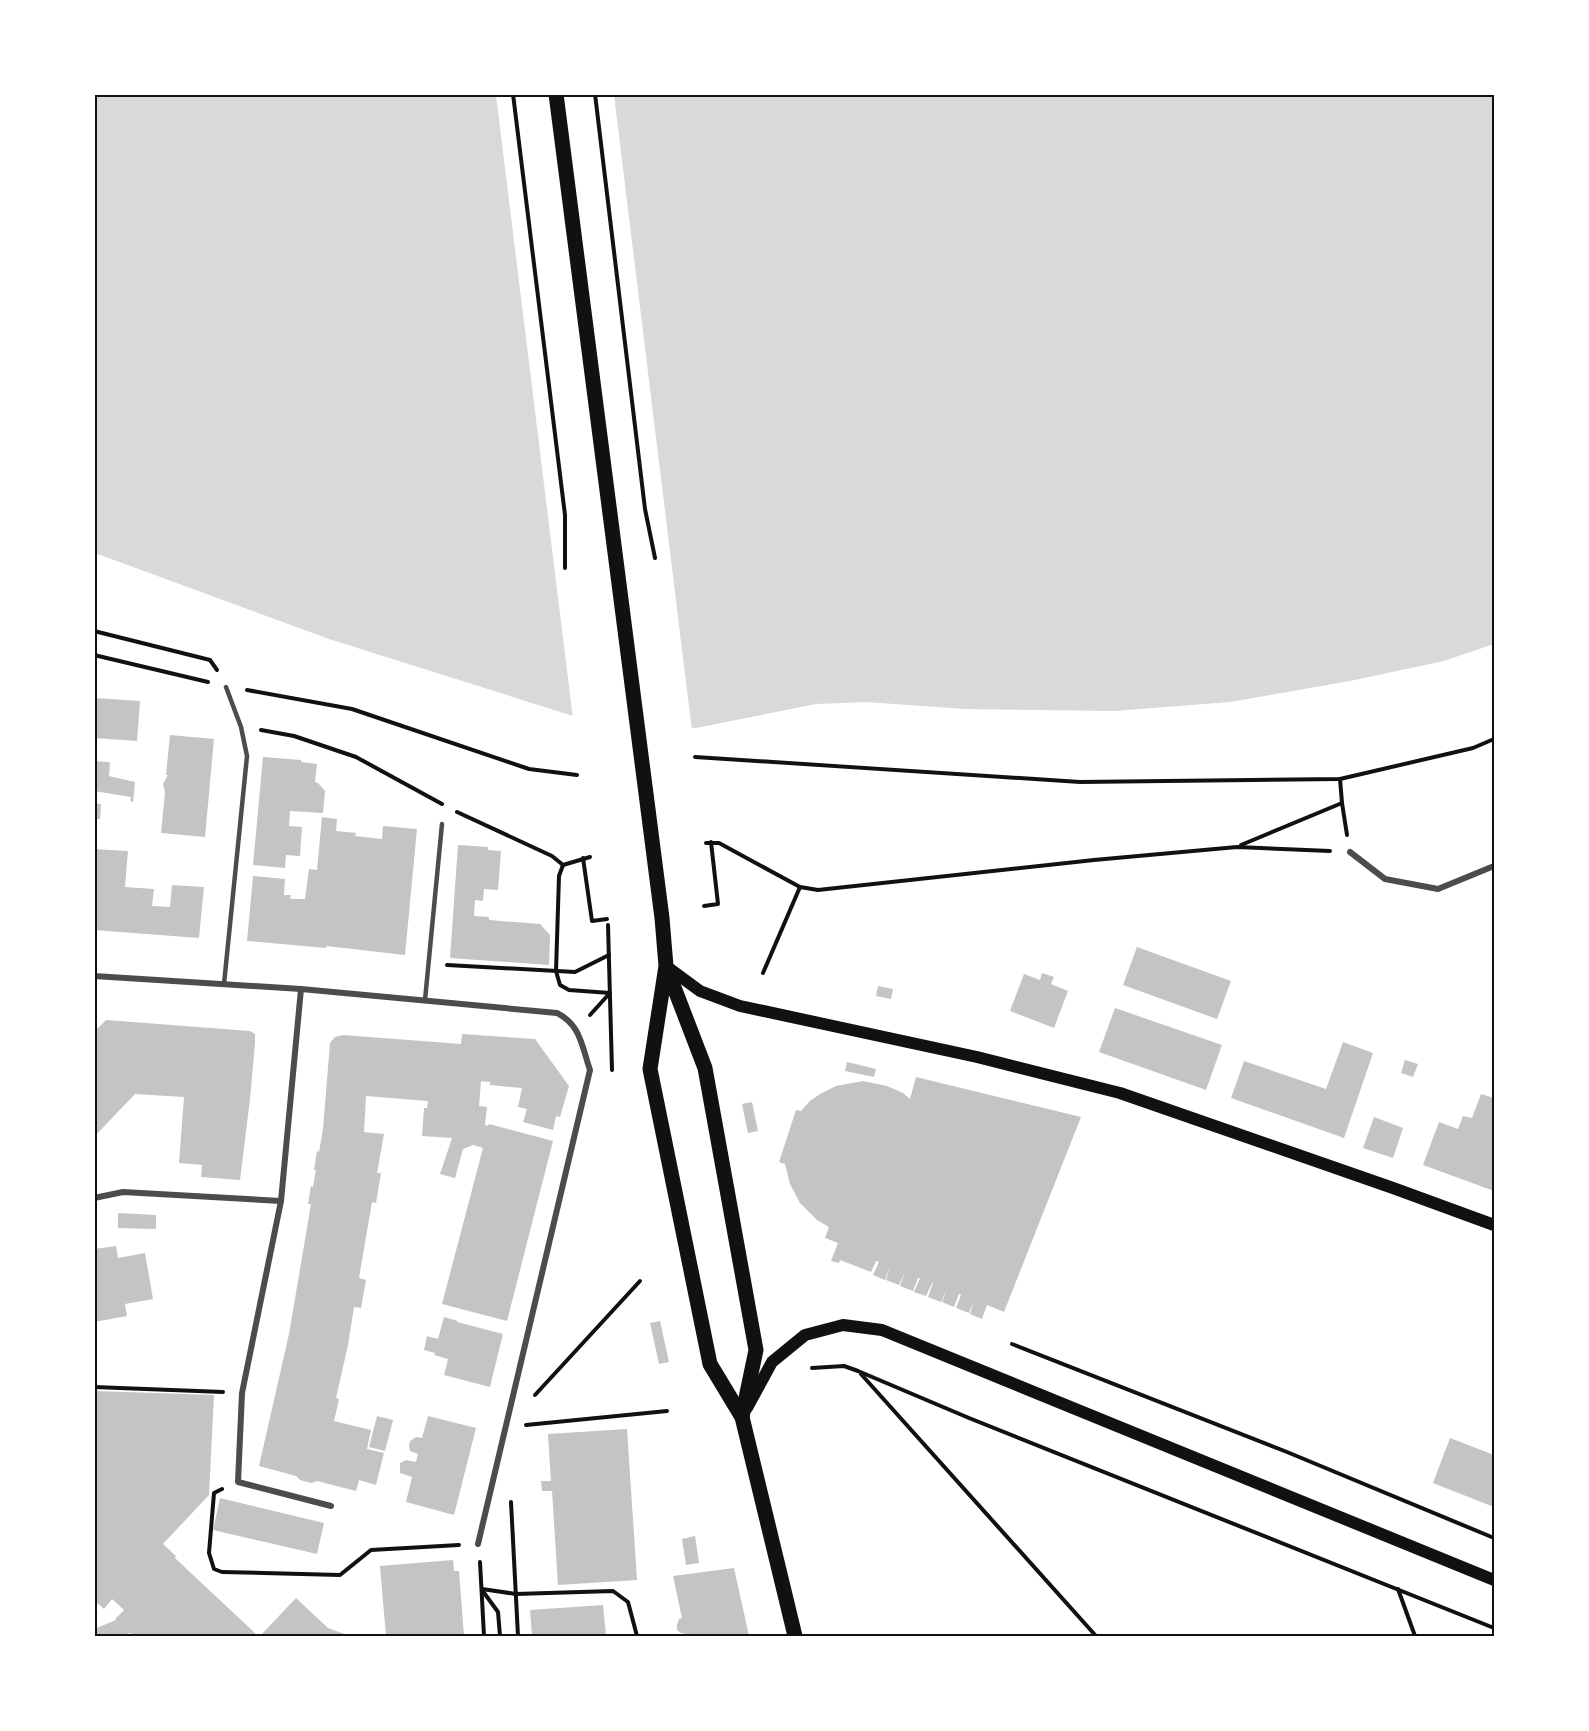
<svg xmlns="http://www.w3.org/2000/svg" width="1589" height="1731" font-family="'IBM Plex Sans',sans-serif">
<rect width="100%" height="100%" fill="#fff"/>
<path fill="#d9d9d9" d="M94 95H1494V644L1444 661 1350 681 1230 702 1114 711 965 709 866 702 816 704 696 728 573 716 329 639 95 553Z"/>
<path fill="#fff" d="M496 95H614L692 731 573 719Z"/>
<g fill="#c4c4c4">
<path d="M94 698 140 701 137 741 94 738Z"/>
<path d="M170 735 214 739 205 837 161 833 165 792 163 784 168 775H166Z"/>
<path d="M263 757 301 760V762L317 764 315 782 318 783 325 791 323 813 290 811 289 826 302 827 300 856 286 855 285 868 253 865Z"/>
<path d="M94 761 110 762 109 776 135 782 133 802 130 801 131 797 94 791Z"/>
<path d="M94 803 101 804 100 819H94Z"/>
<path d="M322 817 337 819 336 831 356 833 355 836 382 839 383 826 417 829 405 955 326 946V948L247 941 253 876 285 879 284 895H291L290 899H305L309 869 317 870Z"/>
<path d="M458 845 488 847V850L501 851 498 890 484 889 483 901 475 900 474 916 489 917V920L540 924 550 935 549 965 450 958Z"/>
<path d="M94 849 128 851 125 887 154 889 152 906 170 907 172 885 204 887 199 938 94 930Z"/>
<path d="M1137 947 1231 981 1217 1019 1123 985Z"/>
<path d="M1042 973 1054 977 1051 984 1068 991 1054 1028 1010 1011 1024 974 1040 980Z"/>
<path d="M878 986 893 989 891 999 876 996Z"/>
<path d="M1115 1008 1222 1045 1206 1090 1099 1052Z"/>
<path d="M106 1020 250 1031 255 1034V1043L250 1099 240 1180 201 1177 202 1165 179 1163 184 1097 135 1094 94 1137V1032Z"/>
<path d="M462 1034 535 1039 569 1086 560 1117 556 1116 553 1130 523 1122 527 1109 518 1107 522 1088 490 1085V1082L481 1081 479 1106 487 1107 485 1125 488 1126 489 1124 553 1141 507 1321 442 1304 483 1148 473 1145 463 1149 455 1178 440 1174 452 1138 422 1136 424 1108H427L428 1101 366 1096 364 1132 384 1134 377 1173H381L376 1203 372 1202 359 1278 366 1280 361 1308 354 1307 348 1345 336 1398 339 1399 334 1421 371 1430 367 1449 384 1453 376 1485 359 1480 356 1491 317 1481 311 1483 300 1480 296 1476 259 1466 289 1334 307 1228 311 1204H308L311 1186 313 1187 316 1170H314L317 1151 319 1152 323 1129 330 1043 335 1037 343 1035 461 1044Z"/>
<path d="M1343 1042 1373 1053 1344 1138 1231 1098 1244 1061 1326 1089Z"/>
<path d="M1405 1060 1418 1064 1413 1077 1401 1073Z"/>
<path d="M847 1062 876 1069 874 1077 845 1071Z"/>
<path d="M916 1077 1081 1117 1004 1312 987 1305 982 1319 970 1314 974 1300 969 1313 956 1308 961 1295 959 1294 954 1307 942 1302 947 1289 941 1302 928 1297 933 1283H932L926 1296 914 1292 920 1278H918L913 1291 900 1286 905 1272 899 1285 886 1280 890 1266 885 1280 873 1275 879 1262 876 1261 871 1272 840 1260 839 1263 831 1261 838 1243 825 1238 829 1227 817 1220 800 1203 790 1184 785 1164 779 1162 796 1110 801 1111 810 1101 820 1094 836 1086 863 1081 887 1086 903 1093 910 1099Z"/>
<path d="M1481 1094 1494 1098V1191L1423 1165 1439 1122 1458 1129 1463 1116 1472 1118Z"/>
<path d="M752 1102 758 1131 748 1133 742 1104Z"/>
<path d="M1374 1117 1403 1128 1393 1158 1363 1148Z"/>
<path d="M118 1213 156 1215V1229L118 1228Z"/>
<path d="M116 1246 118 1258 145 1253 153 1299 125 1304 127 1316 94 1322V1262H96L94 1249Z"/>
<path d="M444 1317 458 1321 457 1322 503 1334 490 1387 444 1375 448 1359 434 1355 435 1353 424 1350 427 1336 438 1339Z"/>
<path d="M660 1321 669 1362 659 1364 650 1323Z"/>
<path d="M94 1391 214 1395 209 1495 163 1544 176 1556 175 1558 258 1636H134L130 1633 121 1636H94V1629L116 1620 115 1619 124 1610 112 1599 104 1609 94 1600Z"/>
<path d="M377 1416 393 1420 385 1451 369 1447Z"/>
<path d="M428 1416 476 1428 454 1515 406 1502 412 1477 400 1473V1463L406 1460 416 1462 418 1454 410 1451 409 1446 410 1441 416 1437 422 1438Z"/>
<path d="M627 1429 637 1580 558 1585 552 1491H542L541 1481H551L548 1434Z"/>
<path d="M1450 1438 1494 1455V1507L1433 1483Z"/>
<path d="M220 1498 324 1523 317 1554 213 1530Z"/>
<path d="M695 1536 699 1563 686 1565 682 1539Z"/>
<path d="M453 1560 454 1571H459L464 1636H386L380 1566Z"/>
<path d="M734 1568 749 1636H686V1634L681 1633 677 1630V1625L679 1619 682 1618 673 1576Z"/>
<path d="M296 1598 328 1628 350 1636H260Z"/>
<path d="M603 1605 606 1636H532L530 1610Z"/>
</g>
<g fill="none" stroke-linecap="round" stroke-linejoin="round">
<g stroke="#111" stroke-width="4">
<path d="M513 94 565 515V568"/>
<path d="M595 94 645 509 655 558"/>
<path d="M94 631 210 660 217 670"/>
<path d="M94 655 208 682"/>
<path d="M247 690 352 709 529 769 577 775"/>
<path d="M261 730 294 736 356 757 442 804"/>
<path d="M695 757 1080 782 1340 779 1473 748 1494 739"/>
<path d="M1340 779 1342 803 1347 835"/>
<path d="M457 812 552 856 563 865"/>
<path d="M706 843H719L800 887 818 890 1094 860 1237 847 1330 851"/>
<path d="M1241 845 1342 803"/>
<path d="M583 858 592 921 607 919"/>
<path d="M563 865 559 876 556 971 560 985 569 990 610 993"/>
<path d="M563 865 590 857"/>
<path d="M704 906 718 904 711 842"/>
<path d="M608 925 612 1070"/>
<path d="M447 965 575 972 609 955"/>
<path d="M763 973 800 887"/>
<path d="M590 1015 609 994"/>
<path d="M1012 1344 1287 1452 1494 1538"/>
<path d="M812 1368 844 1366 858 1371 969 1418 1494 1628"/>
<path d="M861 1374 1096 1636"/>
<path d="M94 1387 223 1392"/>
<path d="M535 1395 640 1281"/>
<path d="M526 1425 667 1411"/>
<path d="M222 1489 214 1493 209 1553 214 1569 222 1572 340 1575 371 1550 459 1545"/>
<path d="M511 1502 518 1636"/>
<path d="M480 1562 484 1636"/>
<path d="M482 1589 516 1594 613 1591 628 1602 637 1636"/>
<path d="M1398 1589 1415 1636"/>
<path d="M482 1590 498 1612 500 1636"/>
</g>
<g stroke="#4c4c4c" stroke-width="4.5">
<path d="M224 984 247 756 241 727 226 687"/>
<path d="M425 1000 442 824"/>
</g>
<g stroke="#4c4c4c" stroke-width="6">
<path d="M1350 852 1385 879 1438 889 1494 866"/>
<path d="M94 976 301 989 557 1013C581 1025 582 1047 590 1070L478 1544"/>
<path d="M301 989 281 1201 242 1393 238 1482 331 1506"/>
<path d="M94 1198 123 1192 281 1201"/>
</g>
<g stroke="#111" stroke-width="12">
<path d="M666 966 700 991 740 1006 977 1057 1120 1093 1393 1188 1494 1225"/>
<path d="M747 1408 772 1362 805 1335 843 1325 882 1330 1494 1580"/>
</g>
<g stroke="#111" stroke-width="15">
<path d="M556 94 662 918 666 966 650 1069 710 1364 742 1417 795 1636"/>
<path d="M667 969 705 1068 756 1350 742 1417"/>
</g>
</g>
<rect width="1589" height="1731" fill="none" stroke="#ffffff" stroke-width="192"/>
<rect x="96" y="96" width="1397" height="1539" fill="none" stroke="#111" stroke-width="2"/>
</svg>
